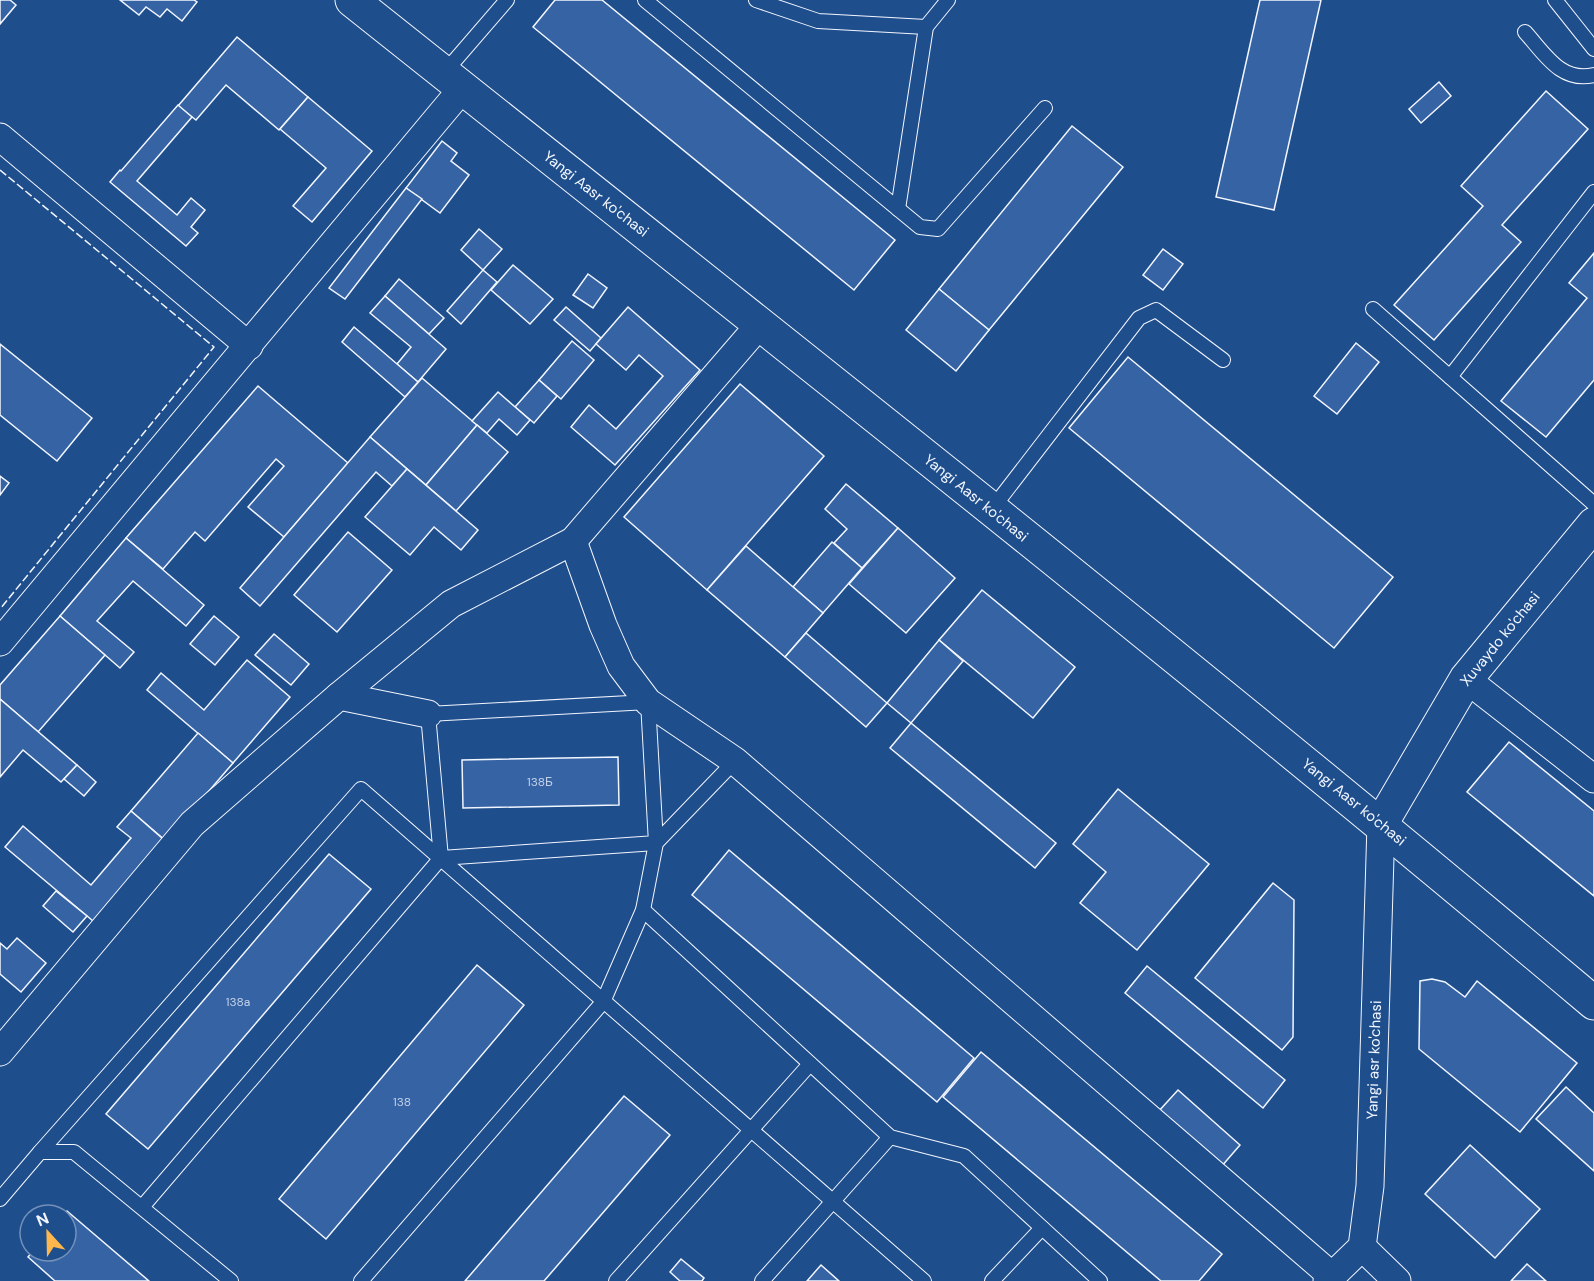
<svg xmlns="http://www.w3.org/2000/svg" width="1594" height="1281" font-family="'DM Sans',sans-serif">
<rect width="100%" height="100%" fill="#1f4e8c"/>
<g fill="#3563a3" stroke="#f2f6ff" stroke-width="1.5">
<path d="M0 0H10L16 5 0 24Z"/>
<path d="M120 0H194L197 2 182 21 167 9 160 17 146 7 139 15Z"/>
<path d="M555 0H602L895 240 854 290 533 27Z"/>
<path d="M1260 0H1321L1274 210 1216 197Z"/>
<path d="M237 37 308 97 279 130 226 85 196 120 178 106Z"/>
<path d="M1439 82 1451 96 1421 123 1409 109Z"/>
<path d="M1546 91 1588 129 1502 225 1521 242 1434 340 1394 305 1483 206 1461 186Z"/>
<path d="M308 97 372 151 312 222 293 206 326 168 280 129Z"/>
<path d="M178 105 192 117 137 181 177 215 191 198 205 210 191 227 198 233 186 246 110 182 120 170 121 171Z"/>
<path d="M1072 126 1123 167 989 330 939 289Z"/>
<path d="M442 141 457 153 451 161 469 175 440 213 406 188Z"/>
<path d="M406 188 422 199 345 299 329 288Z"/>
<path d="M479 229 502 249 483 270 461 250Z"/>
<path d="M1163 249 1183 264 1163 290 1143 275Z"/>
<path d="M1594 253V380L1546 437 1501 401 1587 298 1569 283Z"/>
<path d="M513 265 553 299 530 324 491 290Z"/>
<path d="M483 270 497 282 461 324 447 311Z"/>
<path d="M588 274 607 288 593 308 573 295Z"/>
<path d="M399 279 444 318 429 334 385 296Z"/>
<path d="M939 289 989 330 956 371 906 330Z"/>
<path d="M385 296 446 349 418 382 397 364 411 347 370 313Z"/>
<path d="M566 307 601 338 590 351 554 320Z"/>
<path d="M628 307 700 370 615 465 571 427 589 405 616 429 663 376 639 355 626 370 596 344Z"/>
<path d="M354 327 418 382 405 397 342 342Z"/>
<path d="M572 341 594 360 561 399 539 380Z"/>
<path d="M1356 343 1379 362 1337 414 1314 396Z"/>
<path d="M0 344 92 418 57 461 0 415Z"/>
<path d="M1128 357 1393 577 1334 648 1069 428Z"/>
<path d="M422 378 477 425 426 485 370 437Z"/>
<path d="M539 380 557 396 534 423 515 407Z"/>
<path d="M740 384 824 456 707 590 624 517Z"/>
<path d="M258 386 348 463 284 537 248 507 284 466 276 459 205 541 195 532 163 569 126 538Z"/>
<path d="M498 392 530 420 517 435 499 419 487 433 472 421Z"/>
<path d="M477 425 508 452 456 511 426 485Z"/>
<path d="M370 437 407 469 392 486 376 472 260 606 240 588Z"/>
<path d="M407 469 478 530 461 550 434 527 410 555 365 517Z"/>
<path d="M0 476 9 483 0 495Z"/>
<path d="M846 484 898 528 862 568 834 543 847 529 825 509Z"/>
<path d="M898 528 955 578 906 633 849 584Z"/>
<path d="M348 532 392 570 337 632 294 595Z"/>
<path d="M126 538 204 605 186 626 133 581 97 621 134 652 120 668 60 616Z"/>
<path d="M832 542 862 568 823 613 793 587Z"/>
<path d="M746 546 823 613 785 657 707 590Z"/>
<path d="M982 590 1075 667 1033 718 939 640Z"/>
<path d="M60 616 105 655 38 732 0 699V685Z"/>
<path d="M214 616 239 637 215 665 190 644Z"/>
<path d="M806 633 887 703 866 727 785 657Z"/>
<path d="M274 634 309 664 291 685 255 655Z"/>
<path d="M939 640 963 661 911 723 887 703Z"/>
<path d="M247 660 290 697 233 763 147 690 161 673 204 710Z"/>
<path d="M0 699 77 765 61 782 23 750 0 777Z"/>
<path d="M911 723 1056 843 1035 868 890 748Z"/>
<path d="M198 733 233 763 166 841 131 811Z"/>
<path d="M1509 742 1594 811V896L1467 792Z"/>
<path d="M618 757 619 805 463 808 462 760Z"/>
<path d="M77 765 96 782 84 796 64 779Z"/>
<path d="M1118 789 1209 864 1137 950 1080 903 1106 872 1073 844Z"/>
<path d="M131 811 163 839 93 921 5 847 23 826 91 885 131 838 117 827Z"/>
<path d="M729 850 974 1058 937 1102 692 895Z"/>
<path d="M329 854 371 889 148 1149 106 1114Z"/>
<path d="M1273 883 1294 900 1293 1037 1282 1050 1195 978Z"/>
<path d="M56 891 87 916 73 932 43 906Z"/>
<path d="M17 938 46 963 21 992 0 974V943L7 949Z"/>
<path d="M477 965 524 1005 326 1239 279 1199Z"/>
<path d="M1147 966 1285 1080 1263 1108 1125 993Z"/>
<path d="M1432 979 1445 982 1465 997 1477 981 1577 1063 1520 1132 1419 1049 1420 981Z"/>
<path d="M981 1052 1222 1254 1199 1281H1161L943 1097Z"/>
<path d="M1566 1087 1594 1113V1171L1536 1119Z"/>
<path d="M1178 1090 1240 1145 1221 1167 1158 1112Z"/>
<path d="M624 1096 670 1135 544 1281H465Z"/>
<path d="M1470 1145 1540 1209 1495 1258 1425 1194Z"/>
<path d="M67 1211 149 1281H55L28 1257 33 1251H66L64 1215Z"/>
<path d="M681 1259 704 1278 702 1281H680L670 1272Z"/>
<path d="M1527 1264 1546 1281H1511Z"/>
<path d="M821 1265 839 1281H807Z"/>
</g>
<g fill="none" stroke-linecap="round" stroke-linejoin="round">
<defs>
<g id="lane">
<path d="M645 0 920 227 938 229 1045 108"/>
<path d="M756 0 818 21 926 27"/>
<path d="M1555 0 1594 49"/>
<path d="M1525 32C1545 54 1561 83 1594 75"/>
<path d="M444 73 507 0"/>
<path d="M898 209 926 27 948 0"/>
<path d="M1373 309 1594 504"/>
<path d="M1450 377 1594 192"/>
<path d="M992 509 1139 318 1156 310 1223 360"/>
<path d="M643 910 890 1137 964 1156 1100 1281"/>
<path d="M40 1152 361 789 924 1281"/>
<path d="M0 1199 40 1152H74L231 1281"/>
<path d="M143 1206 441 858 656 843 648 702 428 714 441 858"/>
<path d="M361 1281 603 1002 643 910 656 843 735 761"/>
<path d="M616 1281 810 1064"/>
<path d="M762 1281 890 1137"/>
<path d="M992 1281 1042 1228"/>
</g>
<g id="street">
<path d="M0 137 249 346"/>
<path d="M573 541 603 625 621 666 648 702 735 761 1332 1276"/>
<path d="M0 642 462 89"/>
<path d="M1466 679 1594 779"/>
<path d="M339 696 428 714"/>
<path d="M0 1052 192 824 339 696 451 604 573 541 761 323"/>
<path d="M1362 1247 1397 1281"/>
<path d="M1327 1281 1362 1247 1370 1186 1381 824"/>
</g>
<path id="secondary" d="M1381 824 1466 679 1594 524"/>
<path id="primary" d="M352 0C768 331 1187 660 1594 1003"/>
</defs>
<use href="#lane" stroke="#f2f6ff" stroke-width="16"/>
<use href="#street" stroke="#f2f6ff" stroke-width="29"/>
<use href="#secondary" stroke="#f2f6ff" stroke-width="35"/>
<use href="#primary" stroke="#f2f6ff" stroke-width="35"/>
<use href="#lane" stroke="#1f4e8c" stroke-width="14"/>
<use href="#street" stroke="#1f4e8c" stroke-width="27"/>
<use href="#secondary" stroke="#1f4e8c" stroke-width="33"/>
<use href="#primary" stroke="#1f4e8c" stroke-width="33"/>
<path stroke="#f2f6ff" stroke-width="1.5" stroke-dasharray="8 3" stroke-linecap="butt" d="M0 170 214 347 0 609"/>
</g>
<g text-anchor="middle" stroke-width="4.5" stroke-linejoin="round" paint-order="stroke">
<g font-size="12" fill="#c3d1e8">
<text x="540" y="786">138Б</text>
<text x="238" y="1006">138a</text>
<text x="402" y="1106">138</text>
</g>
<g font-size="15" fill="#f2f6ff" stroke="#1f4e8c">
<text transform="translate(596 194) rotate(38)" y="5">Yangi Aasr ko'chasi</text>
<text transform="translate(976 498) rotate(39)" y="5">Yangi Aasr ko'chasi</text>
<text transform="translate(1500 639) rotate(-51)" y="5">Xuvaydo ko'chasi</text>
<text transform="translate(1354 802) rotate(39)" y="5">Yangi Aasr ko'chasi</text>
<text transform="translate(1374 1060) rotate(-88)" y="5">Yangi asr ko'chasi</text>
</g>
</g>
<g transform="translate(48 1233) rotate(338)"><circle r="28" fill="#1f4e8c" stroke="#7391ba" stroke-width="1.5"/>
<path d="M0-4.5L10 22L0 15L-10 22Z" fill="#ffb74d"/>
<text y="-9" font-size="16" font-weight="bold" text-anchor="middle" fill="#f2f6ff">N</text>
</g>
</svg>
